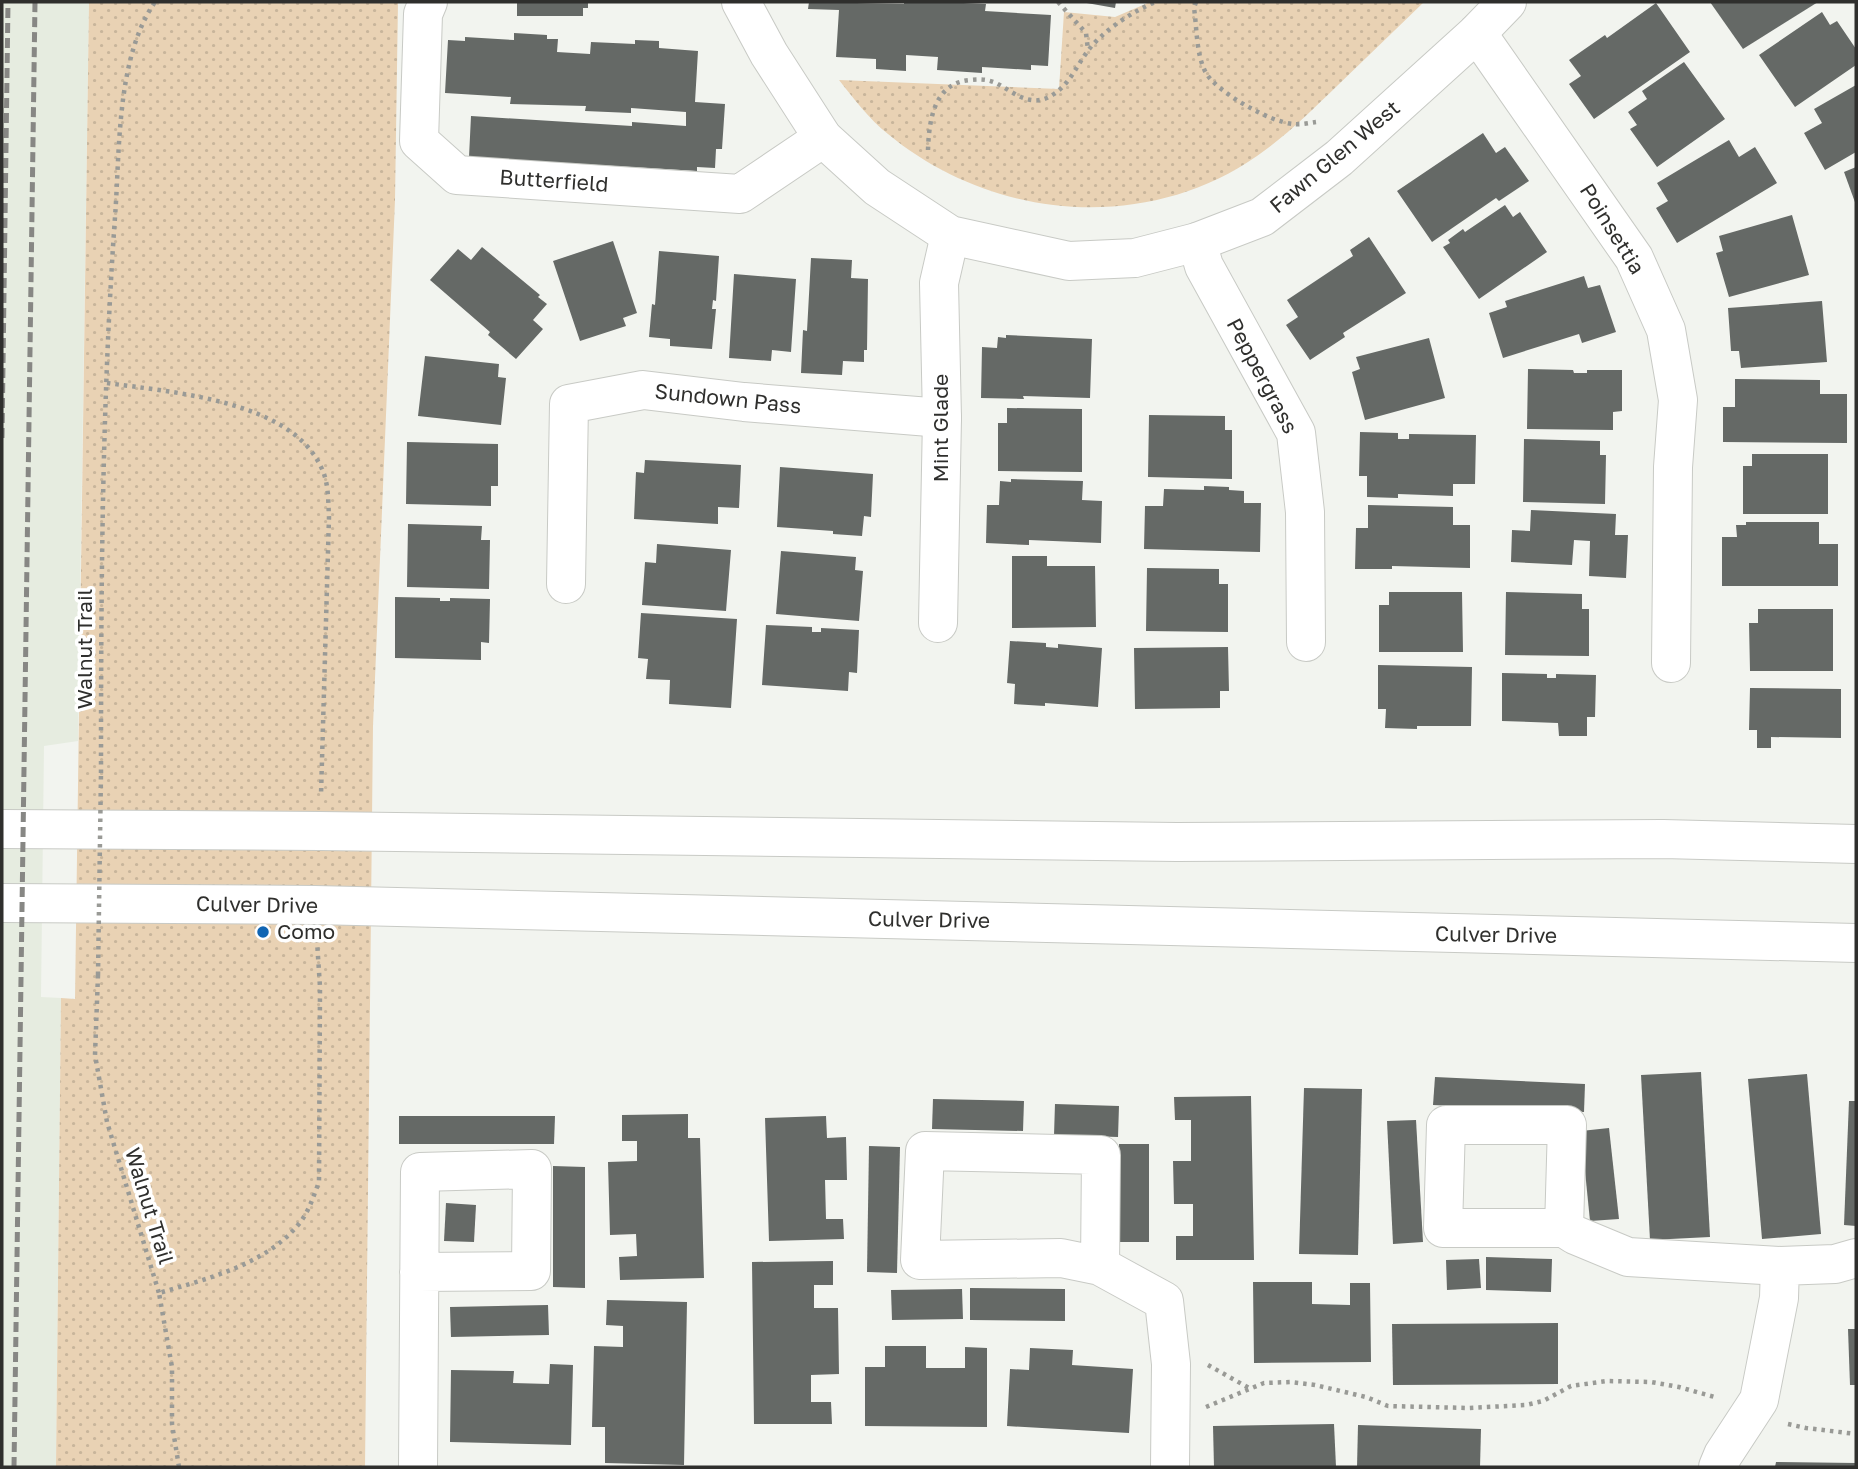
<svg xmlns="http://www.w3.org/2000/svg" width="1858" height="1469" font-family="'Golos Text',sans-serif">
<defs>
<pattern id="park-dots" width="8" height="8" patternUnits="userSpaceOnUse" patternTransform="scale(1.75)"><rect width="8" height="8" fill="#e9d2b4"/><path d="M2 2h.1M6 6h.1" fill="none" stroke="#c8b59b" stroke-width="1.8" stroke-linecap="round"/></pattern>
</defs>
<rect width="100%" height="100%" fill="#f2f4ef"/>
<path fill="#e6ece0" d="M2 2H89L78 741 44 746 41 997 61 998 56 1467H2Z"/>
<g fill="url(#park-dots)">
<path d="M89 2H398L395 200 373 726 365 1467H56L61 998 75 999Z"/>
<path d="M1150 2H1424C1395 30 1366 58 1337 86 1311 111 1286 136 1257 156 1145 234 992 220 888 134 869 119 854 99 839 80L1059 89 1064 12 1115 17Z"/>
</g>
<g fill="#656966">
<path d="M517 2H588V8H583V16H517Z"/>
<path d="M809 2 904 4V2H941L986 4 985 11 1051 15 1048 66 1031 65V70L982 67V73L937 70 938 57 906 55V71L876 69V59L836 57 839 10 808 9Z"/>
<path d="M1081 2H1116L1115 8Z"/>
<path d="M1710 2H1818L1743 49Z"/>
<path d="M1656 3 1690 52 1594 119 1569 84 1581 76 1569 60 1605 35 1607 38Z"/>
<path d="M1822 12 1830 25 1837 21 1856 49V65L1795 107 1759 55Z"/>
<path d="M514 33 547 35V39H558L557 52 590 54 591 42 635 44V40L659 41V48L698 51 695 102 725 104 722 149H716L715 168 697 167V171L469 157 471 116 632 126V122L686 126V112L631 108V113L585 111 586 106 510 104 511 97 445 93 448 40 465 41V37L514 40Z"/>
<path d="M1684 62 1725 119 1657 167 1630 129 1637 125 1628 112 1647 99 1642 91Z"/>
<path d="M1856 85V152L1825 170 1804 133 1822 123 1814 109Z"/>
<path d="M1483 133 1496 153 1505 147 1529 181 1499 201 1496 198 1432 242 1397 191Z"/>
<path d="M1729 140 1739 157 1755 147 1777 183 1677 243 1656 208 1668 201 1657 183Z"/>
<path d="M1856 167V205L1844 172Z"/>
<path d="M1505 205 1513 217 1520 212 1547 252 1479 299 1443 247 1450 243 1448 240 1463 229 1465 232Z"/>
<path d="M1792 215 1809 275 1729 297 1716 253 1723 251 1719 236Z"/>
<path d="M1369 237 1406 293 1343 333 1345 337 1310 360 1286 325 1298 317 1287 300 1353 256 1350 250Z"/>
<path d="M613 241 637 313 623 318 626 326 580 341 553 261Z"/>
<path d="M482 247 540 295 538 297 547 304 533 320 543 329 516 359 488 335 490 332 430 280 458 249 471 260Z"/>
<path d="M659 251 719 256 716 301 713 300 712 309H716L712 349 670 346V339L649 337 652 304 655 305Z"/>
<path d="M811 258 852 260 851 278 868 279 867 350H864V362L843 361 842 375 801 373 803 330 807 331Z"/>
<path d="M734 274 796 279 791 352 772 350 771 361 729 358Z"/>
<path d="M1584 276 1588 288 1600 285 1616 332 1582 343 1579 334 1503 358 1489 313 1507 307 1505 301Z"/>
<path d="M1822 301 1827 362 1741 368 1739 351H1731L1728 308Z"/>
<path d="M1006 335 1092 339 1090 398 1023 396 1024 399 981 398 982 347 997 348 998 337 1006 338Z"/>
<path d="M1429 338 1445 398 1365 420 1352 372 1360 369 1356 357Z"/>
<path d="M425 356 499 364 498 377 506 378 501 425 418 416Z"/>
<path d="M1528 369 1573 370 1574 373H1587V370H1622V411L1613 412V430L1527 429Z"/>
<path d="M1735 379 1820 380V394H1847V443L1723 442V407H1735Z"/>
<path d="M1007 408 1082 409V472L998 471V423H1007Z"/>
<path d="M1149 415 1225 416V430H1232V479L1148 477Z"/>
<path d="M1360 432 1398 433V439H1409V434L1476 435 1475 484H1453V496L1398 494V498L1367 497V476H1359Z"/>
<path d="M1524 439 1600 441V455H1606L1605 504 1523 502Z"/>
<path d="M407 442 498 444V486H491V506L406 504Z"/>
<path d="M1752 454H1828V514H1743V466H1752Z"/>
<path d="M645 460 741 465 739 508 718 507V524L634 519 636 472 644 473Z"/>
<path d="M780 467 873 474 871 517 864 516 862 536 833 534V531L777 527Z"/>
<path d="M1011 479 1083 481 1082 500 1102 501 1101 543 1029 540V545L986 543 987 505H999L1000 481 1011 482Z"/>
<path d="M1204 486 1229 487V490L1244 491V503H1261L1260 552 1144 549 1145 506H1163L1164 489 1204 490Z"/>
<path d="M1368 505 1453 507V525H1470V568L1392 566V569H1355L1356 528H1368Z"/>
<path d="M1531 510 1616 514 1615 535H1628L1626 578 1589 576 1590 541 1574 540 1572 565 1511 562 1512 530 1530 531Z"/>
<path d="M1746 522H1819V544H1838V586H1722V537H1737L1736 525H1746Z"/>
<path d="M408 524 482 526 481 540H490L489 589 407 587Z"/>
<path d="M657 544 731 550 726 611 642 605 645 562 656 563Z"/>
<path d="M781 551 856 557 855 570 863 571 859 621 776 614Z"/>
<path d="M1012 556H1047V566H1095L1096 627 1012 628Z"/>
<path d="M1147 568 1219 569V584H1228V632L1146 631Z"/>
<path d="M1389 592H1462L1463 652H1379V605H1389Z"/>
<path d="M1506 592 1582 594V609H1589V656L1505 655Z"/>
<path d="M395 597 440 598V601H450V598L490 599 489 643 481 642V660L395 658Z"/>
<path d="M1758 609H1833V671H1750L1749 623H1758Z"/>
<path d="M641 613 737 619 731 708 669 704 670 680 646 679 648 659 638 658Z"/>
<path d="M766 625 812 627V632H821V628L859 630 857 673 849 672 848 691 762 685Z"/>
<path d="M1010 641 1046 643V647L1058 648V644L1102 648 1098 707 1045 703V706L1014 704 1015 684 1007 683Z"/>
<path d="M1228 647 1229 691H1220V708L1135 709 1134 648Z"/>
<path d="M1378 665 1472 667 1471 726H1417V729L1385 728 1386 709H1378Z"/>
<path d="M1502 673 1547 674V678H1556V674L1596 675 1595 717H1587V736H1559L1558 723 1502 721Z"/>
<path d="M1750 688 1841 689V738L1771 737V748H1757V730H1749Z"/>
<path d="M1701 1072 1710 1237 1650 1240 1641 1075Z"/>
<path d="M1807 1074 1821 1234 1762 1239 1748 1079Z"/>
<path d="M1435 1077 1585 1084 1584 1112 1433 1105Z"/>
<path d="M1304 1088 1362 1089 1358 1255 1299 1254Z"/>
<path d="M1251 1096 1254 1260H1176V1236H1193V1204H1174L1173 1161H1191V1120H1175L1174 1097Z"/>
<path d="M933 1099 1024 1101 1023 1131 932 1129Z"/>
<path d="M1849 1101H1856V1226L1844 1225Z"/>
<path d="M1055 1104 1119 1106 1118 1137 1054 1135Z"/>
<path d="M688 1114V1138H700L704 1278 620 1280 619 1257 637 1256 636 1234 610 1235 608 1162 637 1161V1141H622V1115Z"/>
<path d="M399 1116H555L554 1144H399Z"/>
<path d="M826 1116 827 1138 846 1137 847 1180H825L826 1219H843L844 1239 769 1241 765 1118Z"/>
<path d="M1416 1120 1423 1242 1393 1244 1387 1121Z"/>
<path d="M1609 1128 1619 1219 1590 1221 1581 1131Z"/>
<path d="M1119 1144H1149V1242H1118Z"/>
<path d="M869 1146 900 1147 897 1273 867 1272Z"/>
<path d="M553 1166 585 1167V1288L553 1287Z"/>
<path d="M446 1203 476 1205 474 1242 444 1241Z"/>
<path d="M1486 1257 1552 1259 1551 1292 1486 1290Z"/>
<path d="M1479 1259 1481 1288 1447 1290 1446 1260Z"/>
<path d="M833 1261V1285H814V1308H838L839 1374 811 1375V1402H831L832 1424H754L752 1262Z"/>
<path d="M1253 1282H1312V1304L1350 1305V1283H1370L1371 1362 1254 1363Z"/>
<path d="M970 1288 1065 1289V1321L970 1320Z"/>
<path d="M962 1289 963 1319 892 1320 891 1290Z"/>
<path d="M607 1300 687 1302 684 1465 605 1463V1427H592L594 1346 623 1347V1326L606 1325Z"/>
<path d="M548 1305 549 1335 451 1337 450 1307Z"/>
<path d="M1558 1323V1384L1393 1385 1392 1324Z"/>
<path d="M1848 1329H1856V1385H1850Z"/>
<path d="M885 1346H926V1368H965V1347L987 1348V1427L865 1426V1367H885Z"/>
<path d="M1030 1348 1073 1350 1072 1365 1133 1369 1129 1433 1007 1426 1010 1369 1029 1370Z"/>
<path d="M550 1364 573 1365 571 1445 450 1442 451 1370 514 1371 513 1383 549 1384Z"/>
<path d="M1334 1424 1336 1467H1214L1213 1426Z"/>
<path d="M1358 1425 1481 1429 1480 1467H1357Z"/>
<path d="M1776 1462 1856 1463V1467H1775Z"/>
</g>
<g fill="none" stroke-linecap="round" stroke-linejoin="round">
<defs>
<g id="minor">
<path d="M428 2 423 14 419 141 457 175 740 194 823 138"/>
<path d="M741 2 769 54 823 138 877 187 950 235 1069 261 1135 258 1197 242 1262 217 1339 158 1477 33 1507 2"/>
<path d="M1477 33 1634 258 1666 330 1678 400 1673 467 1671 663"/>
<path d="M1197 242 1204 266 1296 433 1305 512 1306 642"/>
<path d="M566 584 569 404 643 390 744 402 942 418"/>
<path d="M938 623 942 418 939 283 950 235"/>
<path d="M1564 1228 1567 1125H1446L1443 1228H1564L1575 1235 1628 1257 1780 1266"/>
<path d="M1100 1266 1101 1155 925 1151 920 1260 1061 1258 1100 1266 1164 1301 1171 1364 1170 1467"/>
<path d="M418 1467 420 1172 532 1169 531 1271 419 1272"/>
<path d="M1718 1467 1723 1455 1759 1400 1779 1298 1780 1266 1835 1264 1856 1258"/>
</g>
<g id="major">
<path d="M2 829 320 831 1177 842 1663 839 1856 844"/>
<path d="M2 903 315 905 1856 943"/>
</g>
</defs>
<use href="#minor" stroke="#c8cac5" stroke-width="40"/>
<use href="#major" stroke="#c8cac5" stroke-width="40"/>
<g stroke="#999a96" stroke-width="4.5" stroke-dasharray="3.5 5" stroke-linecap="butt">
<path d="M1058 2 1086 33 1088 50"/>
<path d="M1196 2 1194 8C1197 28 1196 55 1206 73 1217 92 1271 123 1294 124 1301 125 1309 123 1316 122"/>
<path d="M928 150C929 120 934 83 970 80 979 79 987 79 996 83 1014 92 1031 110 1054 94 1070 83 1076 67 1087 52 1102 31 1132 12 1155 2"/>
<path d="M107 383C170 392 288 400 320 465 329 481 328 500 329 517L321 795"/>
<path d="M101 773C101 587 102 402 115 217 120 151 116 58 155 2"/>
<path d="M98 975 95 1055 107 1122 159 1293"/>
<path d="M1208 1365 1249 1388"/>
<path d="M1206 1407 1264 1383 1291 1382 1315 1385 1366 1397 1388 1406 1468 1408 1526 1405 1543 1401 1571 1386 1607 1381 1651 1382 1679 1387 1718 1398"/>
<path d="M1788 1424 1806 1428 1856 1434"/>
<path d="M179 1467 172 1424V1367L159 1293C206 1279 265 1265 298 1225 309 1212 313 1197 319 1182L320 987 317 941"/>
</g>
<use href="#minor" stroke="#fff" stroke-width="38"/>
<use href="#major" stroke="#fff" stroke-width="38"/>
<g stroke="#878784" stroke-width="5" stroke-dasharray="10 5" stroke-linecap="butt">
<path d="M2 438 8 2"/>
<path d="M14 1467 35 2"/>
</g>
<path stroke="#999a96" stroke-width="4.5" stroke-dasharray="3.5 5" stroke-linecap="butt" d="M98 975 101 773"/>
</g>
<circle fill="#1165b3" stroke="#fff" stroke-width="2.5" cx="263" cy="932" r="7"/>
<g text-anchor="middle" stroke-width="7" stroke-linejoin="round" paint-order="stroke">
<g font-size="21" fill="#2f2f2d" stroke="#fff">
<text transform="translate(1335 157) rotate(-40)" y="7">Fawn Glen West</text>
<text transform="translate(554 181) rotate(4)" y="7">Butterfield</text>
<text transform="translate(1612 229) rotate(58)" y="7">Poinsettia</text>
<text transform="translate(1262 376) rotate(62)" y="7">Peppergrass</text>
<text transform="translate(728 399) rotate(6)" y="7">Sundown Pass</text>
<text transform="translate(941 428) rotate(-90)" y="7">Mint Glade</text>
<text transform="translate(85 649) rotate(-90)" y="7">Walnut Trail</text>
<text transform="translate(257 905) rotate(1)" y="7">Culver Drive</text>
<text transform="translate(929 920) rotate(1)" y="7">Culver Drive</text>
<text transform="translate(1496 935) rotate(1)" y="7">Culver Drive</text>
<text transform="translate(149 1206) rotate(73)" y="7">Walnut Trail</text>
</g>
<g font-size="21" fill="#2f2f2d" stroke="#fff" text-anchor="start">
<text x="277" y="939">Como</text>
</g>
</g>
<rect width="1858" height="1469" fill="none" stroke="#2f2f2d" stroke-width="7"/>
</svg>
